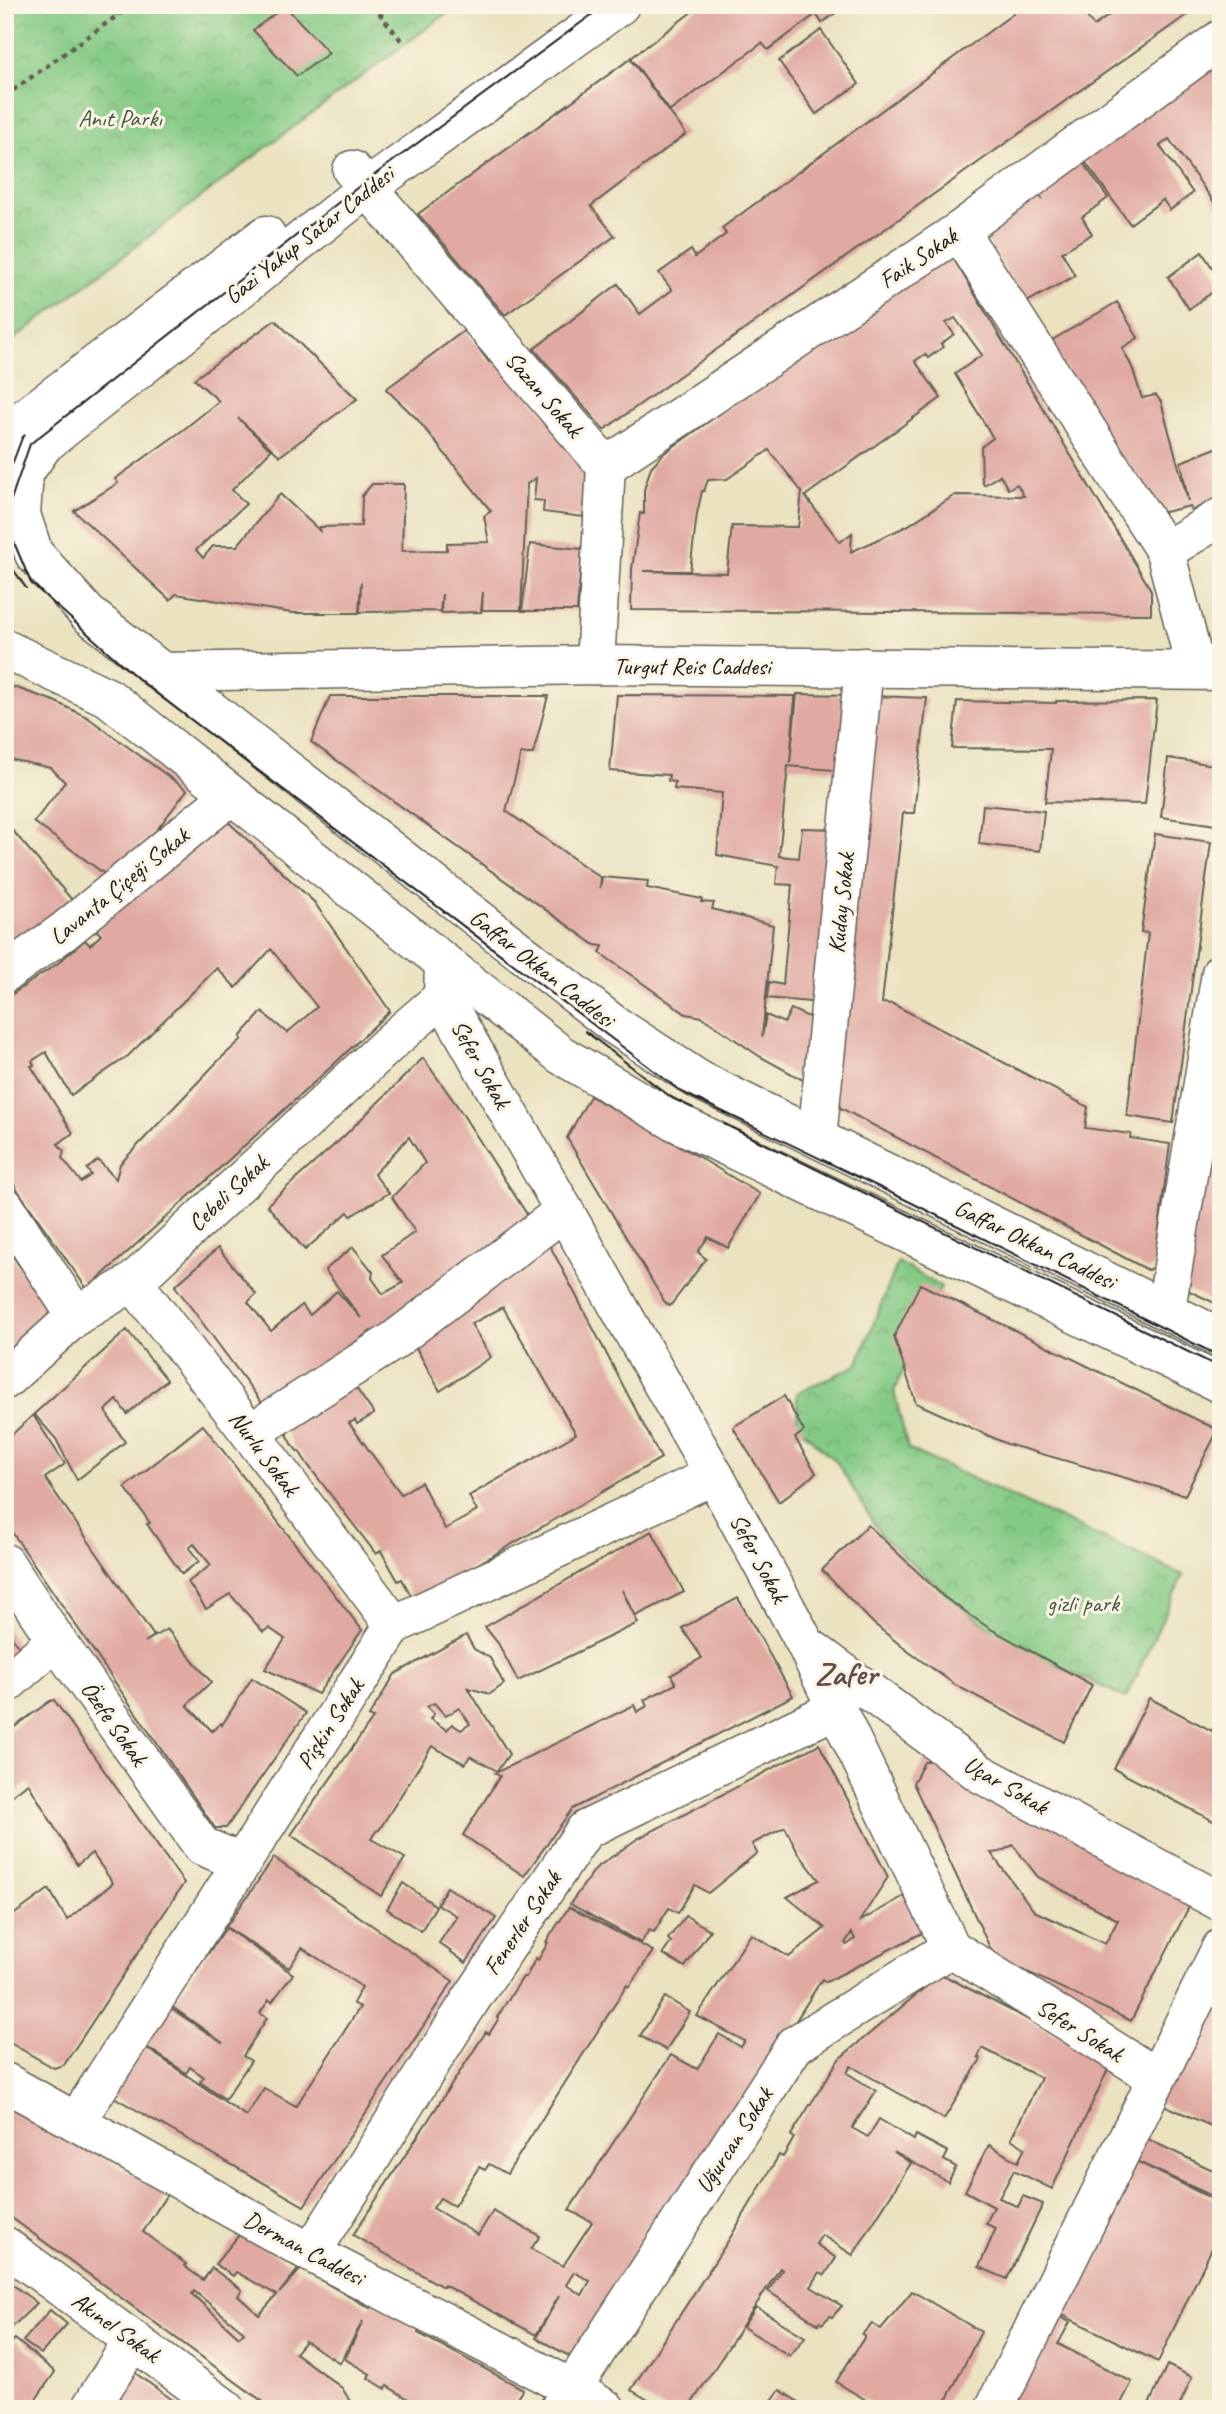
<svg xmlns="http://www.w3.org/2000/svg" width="1226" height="2414" font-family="Caveat,sans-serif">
<defs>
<pattern id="park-crowns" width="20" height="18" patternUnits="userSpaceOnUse" patternTransform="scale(1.75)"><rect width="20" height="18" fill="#84ca84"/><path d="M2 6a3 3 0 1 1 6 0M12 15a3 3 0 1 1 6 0" fill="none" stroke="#71ad71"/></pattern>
</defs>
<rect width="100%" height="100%" fill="#fcf5e5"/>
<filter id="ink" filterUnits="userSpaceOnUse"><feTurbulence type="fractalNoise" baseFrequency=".0143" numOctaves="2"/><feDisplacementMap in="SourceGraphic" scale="14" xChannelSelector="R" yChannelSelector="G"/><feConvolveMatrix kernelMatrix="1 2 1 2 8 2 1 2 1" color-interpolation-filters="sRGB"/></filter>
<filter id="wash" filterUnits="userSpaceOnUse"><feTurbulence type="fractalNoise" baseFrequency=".00686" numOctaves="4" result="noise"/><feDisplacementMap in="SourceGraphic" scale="28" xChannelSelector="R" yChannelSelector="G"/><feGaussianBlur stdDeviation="1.57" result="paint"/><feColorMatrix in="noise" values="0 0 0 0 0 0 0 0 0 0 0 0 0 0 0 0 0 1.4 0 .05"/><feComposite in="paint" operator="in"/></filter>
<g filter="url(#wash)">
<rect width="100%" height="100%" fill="#ebe2c0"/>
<g fill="url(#park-crowns)" stroke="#507350" stroke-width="2">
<path d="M5 5H458L276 140 5 346Z"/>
<path d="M898 1262 941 1287 894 1391 908 1449 1183 1575 1126 1698 1008 1643 947 1595 880 1534 838 1464 797 1425V1393L857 1365Z"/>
</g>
<g id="blocks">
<g fill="#e0a9a2" fill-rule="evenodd">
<path d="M701 5H846L822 23 816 14 768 50 762 43 670 111 631 58Z"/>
<path d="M1025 5H1078L1094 26 1123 5H1201L969 169 604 430 534 349 618 284 640 314 672 290 659 273 691 250 695 257 726 234 722 228Z"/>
<path d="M285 6 329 53 297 76 253 30Z"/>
<path d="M821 30 859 84 816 114 779 61Z"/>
<path d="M630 59 686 134 591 206 615 236 505 315 418 214Z"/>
<path d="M1221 62V208L1219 209 1169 139 1160 146 1193 193 1170 210 1163 200 1130 224 1081 156Z"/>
<path d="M1079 157 1108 198 1082 217 1092 234 1062 252 1075 276 1025 303 979 229 1035 190 1043 200 1035 189Z"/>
<path d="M949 251 1151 590V614L631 610 632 569 640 513 644 514V490L651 467 663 454ZM955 318 982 355 955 374 993 438 981 447 982 481 984 485 1000 475 1008 489 1017 484 1024 496 955 495 907 526 851 552 852 533 840 542 805 496 941 398 915 361 925 354 928 358 943 347 941 344 954 334 946 323ZM769 450 802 492 798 527 732 526 727 573 643 571H690L697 514 702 491H704L708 480 727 479Z"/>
<path d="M1202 252 1221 281V286L1189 309 1168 277Z"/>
<path d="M1117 302 1138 338 1122 348 1132 367 1142 398 1156 395 1161 402 1188 501 1181 462 1221 446V497L1191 511 1190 506 1156 514 1049 342Z"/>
<path d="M275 320 357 399 280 456 238 418 271 450 232 490 246 504 196 550 203 558 213 546H237L280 494 320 531V527L361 526 362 496 372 484H404L402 551 447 550V543L489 542 484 516 491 511 417 419 386 389 465 330 489 362 494 355 589 465 583 517 543 512 544 501 534 500 536 478 527 484 521 610H482L483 592 481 612 441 613 442 594 440 611 360 612 361 582 359 613H292L176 594 170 600 74 511 118 483 115 479 183 430 219 401 194 379Z"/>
<path d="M530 544 582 549 577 611H522Z"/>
<path d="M5 684 54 701 87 717 187 790 156 831 106 875 34 822 65 782 51 768 5 758Z"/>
<path d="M797 694 852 695 845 771 788 766 779 856 799 858 802 828 839 829 820 1003 767 998 769 982 783 985 792 885 776 884 778 866 717 855 722 793 674 789 675 782 668 781 669 775 610 771 617 695 795 696 790 763Z"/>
<path d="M330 696H548L533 754H521L506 811 601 878 600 888 602 877 648 881 647 888 702 899 701 902 714 903 712 909 773 925 762 1037 766 1015 784 1023 791 1009 820 1022 810 1084 759 1056 702 1017 686 1014 600 953 603 946 595 945 311 742Z"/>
<path d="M874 696 927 698 914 813H903L882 1003 893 1004 1088 1107 1085 1128 1131 1134 1130 1138 1170 1144 1154 1266 1148 1270 831 1103Z"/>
<path d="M1157 700 1145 804 1045 802 1051 749 952 748 957 701 1056 703V701Z"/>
<path d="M1168 758 1221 766V789L1216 825 1161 817Z"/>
<path d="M983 805 1044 811 1040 851 979 844Z"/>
<path d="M224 818 314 902 390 1011 331 1067 87 1289 5 1172V999L57 964 85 940 90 945 101 935 96 930ZM271 949 317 1007 287 1033 262 1012 240 1037 242 1039 218 1061 120 1164 116 1179 98 1160 87 1169 91 1175 81 1182 62 1158 64 1151 58 1144 73 1133 31 1066 34 1065 32 1061 46 1052 71 1095 128 1056 217 968 236 988Z"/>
<path d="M13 831 73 901 5 954V836Z"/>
<path d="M1155 834 1211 842 1173 1123 1127 1116 1148 933 1141 932Z"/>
<path d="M1221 1034V1306L1187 1290Z"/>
<path d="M423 1058 456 1104 530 1219 415 1300 419 1304 373 1334 371 1331 265 1407 175 1286 218 1248 256 1294 248 1302 271 1331 302 1305 310 1315 337 1291 361 1318 325 1270 353 1247 373 1272 372 1278 383 1294 403 1283 382 1255 415 1232 392 1197 425 1163 409 1137 374 1174 389 1193 351 1216 348 1212 305 1250 267 1205 342 1138Z"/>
<path d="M590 1096 692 1153 760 1194 728 1248 708 1237 698 1252 706 1259 670 1306 664 1301 567 1138Z"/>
<path d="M548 1242 661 1458 414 1601 402 1579 398 1581 381 1551 376 1554 308 1465 299 1451 298 1452 294 1447 283 1427 352 1382 374 1414 357 1424 355 1420 349 1423 401 1494 421 1482 445 1529 477 1511 469 1496 576 1434 503 1307 471 1324 491 1357 440 1391 414 1344 464 1311 459 1304Z"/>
<path d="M5 1245 56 1317 5 1365Z"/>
<path d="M920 1284 1218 1430 1185 1495 1007 1444 916 1403 894 1337Z"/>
<path d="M127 1330 167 1380 127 1414 117 1400 105 1411 125 1442 77 1480 56 1439 34 1414Z"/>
<path d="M784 1396 804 1431 795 1438 816 1473 779 1502 733 1427Z"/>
<path d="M33 1415 65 1464 45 1478 154 1636 145 1642 167 1629 211 1682 187 1705 212 1731 221 1723 222 1725 252 1678 306 1713 226 1828H215L5 1522V1441Z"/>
<path d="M203 1425 362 1630 318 1694 265 1669 285 1639 269 1628 263 1632 230 1594 206 1609 188 1582 211 1565 194 1544 189 1548 199 1561 182 1574 147 1524 150 1523 125 1487Z"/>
<path d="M868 1525 944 1597 989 1628 1092 1685 1064 1742 957 1686 909 1652 873 1623 822 1570Z"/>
<path d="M652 1531 684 1592 636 1616 622 1590 638 1623 518 1681 498 1643 485 1627Z"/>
<path d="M738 1598 793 1696 572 1809 524 1876 463 1835 500 1776 495 1773 634 1705 637 1712 647 1706 644 1700 676 1684 671 1675 702 1658 682 1628Z"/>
<path d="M5 1627 21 1650 5 1662Z"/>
<path d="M466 1635 474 1649 490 1658 504 1684 490 1694 468 1688 509 1754 497 1771 470 1756 465 1764 432 1746 379 1830 376 1831 371 1839 405 1858 381 1896 291 1835 373 1718 369 1716 395 1674ZM434 1703 446 1716 459 1708 470 1724 461 1730 452 1724 447 1730 430 1719 434 1714 427 1707Z"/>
<path d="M1149 1698 1212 1731 1221 1713V1825L1114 1769Z"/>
<path d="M54 1700 184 1883 64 2065 54 2068 5 2040V1921L49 1889 67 1920 113 1883 92 1853 77 1865 28 1783 5 1801V1734L50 1701Z"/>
<path d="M819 1744 888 1877 859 1922 904 1896 924 1932 826 1982 822 1979 582 2363 536 2338 559 2296 536 2335 444 2285 443 2287 353 2235 486 2032 489 2034 499 2018 497 2017 523 1977H526L536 1958 538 1960 548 1943 546 1942 548 1939 569 1907 653 1951 629 1987 627 1985 507 2174 489 2164 485 2170 479 2167 454 2206 440 2198 433 2208 478 2235 493 2211 540 2236 531 2249 563 2266 592 2222 569 2210 671 2055 697 2069 719 2034 741 2047 745 2041 697 2016 751 1934 789 1957 825 1928 787 1897 819 1880 797 1851 785 1827 752 1844 757 1853 708 1893 695 1885 678 1913 669 1908 654 1932 649 1930 641 1943 570 1904 596 1868 637 1839ZM852 1933 855 1939 847 1945 845 1943ZM574 2272 590 2281 582 2295 566 2285Z"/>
<path d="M935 1759 1194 1897 1131 2021 998 1958 991 1950 913 1783 924 1762ZM1013 1845 1038 1877 1118 1920 1105 1944 1034 1911 991 1853 1000 1852Z"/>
<path d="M274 1858 453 1981 304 2206 112 2096 145 2047 246 2116 264 2088 296 2106 360 2007 353 2003 362 1987 302 1948 289 1968 226 1927Z"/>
<path d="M403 1883 436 1906 421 1931 387 1909Z"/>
<path d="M447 1887 496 1918 466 1963 439 1943 457 1916 437 1904Z"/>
<path d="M686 1916 710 1930 685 1967 663 1954 671 1942 668 1939Z"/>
<path d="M226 1928 293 1974 272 2002 269 2000 260 2013 267 2018 243 2056 251 2061 225 2099 200 2082 204 2077 190 2067 186 2073 144 2045 170 2008 223 2043 171 2006Z"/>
<path d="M941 1974 1111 2063 1052 2189 1014 2170 999 2198 1018 2207 1023 2196 1043 2204 1007 2279 979 2267 996 2228 986 2224 994 2207 965 2191 989 2145 1018 2162 1025 2148 1011 2139 1041 2078 982 2048 978 2057 981 2059 944 2119 851 2066 847 2073 876 2091 852 2128 868 2137 879 2119 914 2140 916 2135 948 2152 944 2160 956 2167 948 2182 894 2152 911 2163 853 2255 822 2235 816 2244 836 2258 825 2275 820 2272 811 2287 842 2306 832 2317 830 2316 822 2324 819 2322 818 2324 768 2291 782 2270 780 2268 688 2409H664L631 2390 730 2238 779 2155 783 2157 794 2138 791 2135 839 2059Z"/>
<path d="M1221 1974V2136L1216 2134 1218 2129 1157 2102Z"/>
<path d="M665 1997 690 2012 666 2050 640 2036Z"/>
<path d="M7 2104 167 2194 143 2232 186 2264 184 2266 203 2280 212 2268 242 2290 238 2296 259 2315 277 2295 236 2272 233 2276 215 2264 239 2235 299 2268 279 2293 301 2269 370 2308 373 2302 419 2331 418 2333 523 2389 510 2409H425L387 2386 386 2389 368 2378 370 2374 345 2359 363 2321 340 2363 305 2341 295 2353 342 2388 355 2409H273L5 2213ZM194 2291 244 2332 239 2337 192 2294Z"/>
<path d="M1141 2136 1221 2174V2200L1136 2161 1221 2203V2229L1158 2362 1054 2311Z"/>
<path d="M5 2279 37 2303 5 2334Z"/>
<path d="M912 2291 981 2332 942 2409H881L836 2382 865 2336 862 2334 872 2324 881 2329Z"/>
<path d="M756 2307 805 2337 790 2356 743 2327Z"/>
<path d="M50 2310 67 2324 41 2354 23 2341Z"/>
<path d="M1053 2313 1070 2322 1058 2344 1132 2382 1118 2409H1005Z"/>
<path d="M15 2339 55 2372 29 2409H20L5 2397V2350Z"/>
<path d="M1167 2365 1192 2377 1178 2409H1147Z"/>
<path d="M131 2370 185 2409H106Z"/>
<path d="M780 2390 809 2409H765Z"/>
</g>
</g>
</g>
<g filter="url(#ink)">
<use href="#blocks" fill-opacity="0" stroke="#646155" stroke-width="2"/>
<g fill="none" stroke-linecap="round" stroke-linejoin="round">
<defs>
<g id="minor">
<path d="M352 170 606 466 595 665"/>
<path d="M959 231 1165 551 1196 670"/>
<path d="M606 466 959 231 1221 39"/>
<path d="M1165 551 1221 517"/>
<path d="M444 964 443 997 714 1475 806 1645 951 1948 1156 2077"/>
<path d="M5 973 63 932 230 796"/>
<path d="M817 1138 864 667"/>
<path d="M5 1207 76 1316"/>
<path d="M133 1282 250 1433 394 1625"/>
<path d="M1166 1309 1221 973"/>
<path d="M5 1380 76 1316 133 1282 393 1040 443 997"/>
<path d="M250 1433 392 1342 564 1211"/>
<path d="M5 1563 56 1640 202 1846 241 1862"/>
<path d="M813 1650 981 1774 1221 1902"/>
<path d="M5 1685 56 1640"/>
<path d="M76 2122 394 1625 714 1475"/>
<path d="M5 2246 226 2409"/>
<path d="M311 2253 470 2001 585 1830 838 1708"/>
<path d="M90 2409 133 2340"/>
<path d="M559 2409 795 2045 951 1948"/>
<path d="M994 2409 1221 1948"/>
</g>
<g id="major">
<path d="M5 433 266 235"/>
<path d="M44 444 24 473 21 514 34 554 88 614 613 1024 699 1080 1221 1338"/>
<path d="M23 461 366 189 620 5"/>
<path d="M5 649 109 698 561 1055 672 1120 1221 1384"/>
<path d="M163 672 595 665 1221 671"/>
<path d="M5 2082 311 2253 573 2389 606 2409"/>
</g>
</defs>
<use href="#minor" stroke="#646155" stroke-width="41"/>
<use href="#major" stroke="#646155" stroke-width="41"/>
<g stroke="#646155" stroke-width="4.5" stroke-dasharray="5 5" stroke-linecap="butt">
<path d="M112 5 118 15"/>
<path d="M373 5 404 44"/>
<path d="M5 96 132 5"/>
</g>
<use href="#minor" stroke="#fff" stroke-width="38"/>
<use href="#major" stroke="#fff" stroke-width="38"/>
<g stroke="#1c1c1c" stroke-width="2">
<path d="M5 483 22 438 25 435"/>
<path d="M5 517 30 444 362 184 605 5"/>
<path d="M5 521 31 583 144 684 682 1092 910 1202 1221 1357"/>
<path d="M5 548 11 566 26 588"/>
<path d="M585 1031 672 1098 693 1108"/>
<path d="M724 1124 1221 1368"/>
</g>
</g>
</g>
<g text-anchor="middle" stroke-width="6" stroke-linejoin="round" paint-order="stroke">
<g font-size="24" fill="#405940" stroke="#fcf5e5">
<text x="120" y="126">Anıt Parkı</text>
<text x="1083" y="1611">gizli park</text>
</g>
<g font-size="24" fill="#1c1c1c" stroke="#fcf5e5">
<text transform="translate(309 235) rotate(-38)" y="8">Gazi Yakup Satar Caddesi</text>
<text transform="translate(918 258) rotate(-34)" y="8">Faik Sokak</text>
<text transform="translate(544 394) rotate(49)" y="8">Sazan Sokak</text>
<text x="692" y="674">Turgut Reis Caddesi</text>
<text transform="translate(119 886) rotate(-39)" y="8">Lavanta Çiçeği Sokak</text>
<text transform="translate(841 903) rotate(-84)" y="8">Kuday Sokak</text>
<text transform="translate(542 968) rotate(38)" y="8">Gaffar Okkan Caddesi</text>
<text transform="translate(481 1064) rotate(61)" y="8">Sefer Sokak</text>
<text transform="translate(228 1193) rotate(-43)" y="8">Cebeli Sokak</text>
<text transform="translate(1035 1244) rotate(26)" y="8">Gaffar Okkan Caddesi</text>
<text transform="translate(264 1453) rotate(53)" y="8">Nurlu Sokak</text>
<text transform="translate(759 1558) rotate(62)" y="8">Sefer Sokak</text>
<text transform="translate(114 1723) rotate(55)" y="8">Özefe Sokak</text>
<text transform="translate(330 1724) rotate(-57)" y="8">Pişkin Sokak</text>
<text transform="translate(1006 1785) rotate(30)" y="8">Uçar Sokak</text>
<text transform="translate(522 1923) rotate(-56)" y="8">Fenerler Sokak</text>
<text transform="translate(1080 2030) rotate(32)" y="8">Sefer Sokak</text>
<text transform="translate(734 2140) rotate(-57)" y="8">Uğurcan Sokak</text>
<text transform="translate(304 2248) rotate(28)" y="8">Derman Caddesi</text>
<text transform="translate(116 2327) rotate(36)" y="8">Akınel Sokak</text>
</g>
<g font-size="32" font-weight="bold" fill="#614d4b" stroke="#fcf5e5">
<text x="846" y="1684">Zafer</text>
</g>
</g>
<rect width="1226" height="2414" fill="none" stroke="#fcf5e5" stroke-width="28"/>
</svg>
